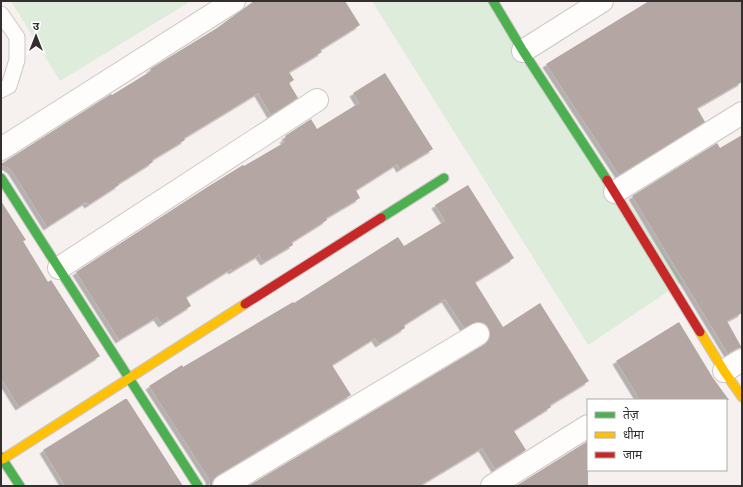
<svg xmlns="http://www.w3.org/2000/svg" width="743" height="487" font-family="Mulish,'Noto Sans Devanagari',sans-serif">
<defs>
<filter id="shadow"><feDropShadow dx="-3.5" dy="3.5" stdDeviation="0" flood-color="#0004"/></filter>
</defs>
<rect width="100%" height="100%" fill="#f6f0ee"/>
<g fill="#ddecdb">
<path d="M11 1H191L60 81Z"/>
<path d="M372 1H493L682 282 588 345Z"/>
</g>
<g fill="#b4a6a3" filter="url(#shadow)">
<path d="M254 1H345L360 25 320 50 322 52 289 72 294 80 289 83 298 98 271 115 258 93 184 138 185 140 152 160 153 162 118 184 119 185 88 205 86 202 47 227 12 171 7 167 1 166V164L111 94 112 95 151 71 150 69 217 28Z"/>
<path d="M649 1H742V82L697 108 705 122 619 175 546 64Z"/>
<path d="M385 73 433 149 400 169 397 164 356 190 360 198 326 218 327 220 292 242 293 245 264 262 259 255 232 271 231 269 186 297 191 306 162 324 157 317 119 340 76 272 209 186 243 165 244 166 285 142 283 139 286 138 285 136 311 119 317 129 359 103 353 93Z"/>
<path d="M742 135V313L727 321 742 348 735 349 728 354 632 196 717 143 720 148Z"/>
<path d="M468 185 514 258 475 282 503 327 540 303 589 381 550 405 551 407 516 429 514 431 526 450 495 469 482 448 419 486H248L485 344 489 340 490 334 488 327 484 323 477 322 464 328 445 299 404 325 405 328 379 344 375 338 332 365 351 395 218 475 213 480 212 486H210L209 479 149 386 182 365 183 367 293 302 294 303 398 237 404 246 445 221 435 205Z"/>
<path d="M1 201 26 240 23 241 48 282 51 280 100 356 19 407 1 378Z"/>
<path d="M679 322 713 378 729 400H640L616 361Z"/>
<path d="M125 399H127L183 486H65L43 450Z"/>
<path d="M588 441V486H516Z"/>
</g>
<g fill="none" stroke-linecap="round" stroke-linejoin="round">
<defs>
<path id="lane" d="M1 14 17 37V60L9 86 1 90"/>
<g id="street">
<path d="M523 51 602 1"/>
<path d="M1 149 234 1"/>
<path d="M615 192 742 113"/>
<path d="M59 268 317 100"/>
<path d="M724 371 742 360"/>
<path d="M224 486 478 334"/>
<path d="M492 486 588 426"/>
</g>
<g id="fast">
<path d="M493 1 523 51 607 180"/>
<path d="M1 178 198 486"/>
<path d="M381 218 444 178"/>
<path d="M1 457 20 486"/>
</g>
<g id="slow">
<path d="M700 332 724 371 742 397"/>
<path d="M3 459 245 304"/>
</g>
<g id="jam">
<path d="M607 180 700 332"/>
<path d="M245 304 381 218"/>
</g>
</defs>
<use href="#lane" stroke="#ccc7c5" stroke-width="17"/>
<use href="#street" stroke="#ccc7c5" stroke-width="24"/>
<use href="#fast" stroke="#ccc7c5" stroke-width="11"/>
<use href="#slow" stroke="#ccc7c5" stroke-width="11"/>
<use href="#jam" stroke="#ccc7c5" stroke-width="11"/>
<use href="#lane" stroke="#fefdfc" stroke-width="15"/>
<use href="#street" stroke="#fefdfc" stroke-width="22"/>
<use href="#fast" stroke="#4caf50" stroke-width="9"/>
<use href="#slow" stroke="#ffc107" stroke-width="9"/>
<use href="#jam" stroke="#c62828" stroke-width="9"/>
</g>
<rect width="743" height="487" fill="none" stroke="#342f2e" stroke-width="4"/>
<rect x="587" y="399" width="140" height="72" fill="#ffffff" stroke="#aeacab"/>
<rect x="595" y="412" width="20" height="6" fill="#4caf50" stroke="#aeacab"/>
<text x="623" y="419" font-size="12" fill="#342f2e">तेज़</text>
<rect x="595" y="432" width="20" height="6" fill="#ffc107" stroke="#aeacab"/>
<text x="623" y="439" font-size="12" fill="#342f2e">धीमा</text>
<rect x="595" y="452" width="20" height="6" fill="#c62828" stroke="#aeacab"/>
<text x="623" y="459" font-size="12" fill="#342f2e">जाम</text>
<g transform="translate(36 36)" stroke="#ffffff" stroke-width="3" paint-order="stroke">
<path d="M0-3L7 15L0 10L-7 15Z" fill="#342f2e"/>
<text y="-6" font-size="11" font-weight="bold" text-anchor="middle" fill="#342f2e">उ</text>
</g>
</svg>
